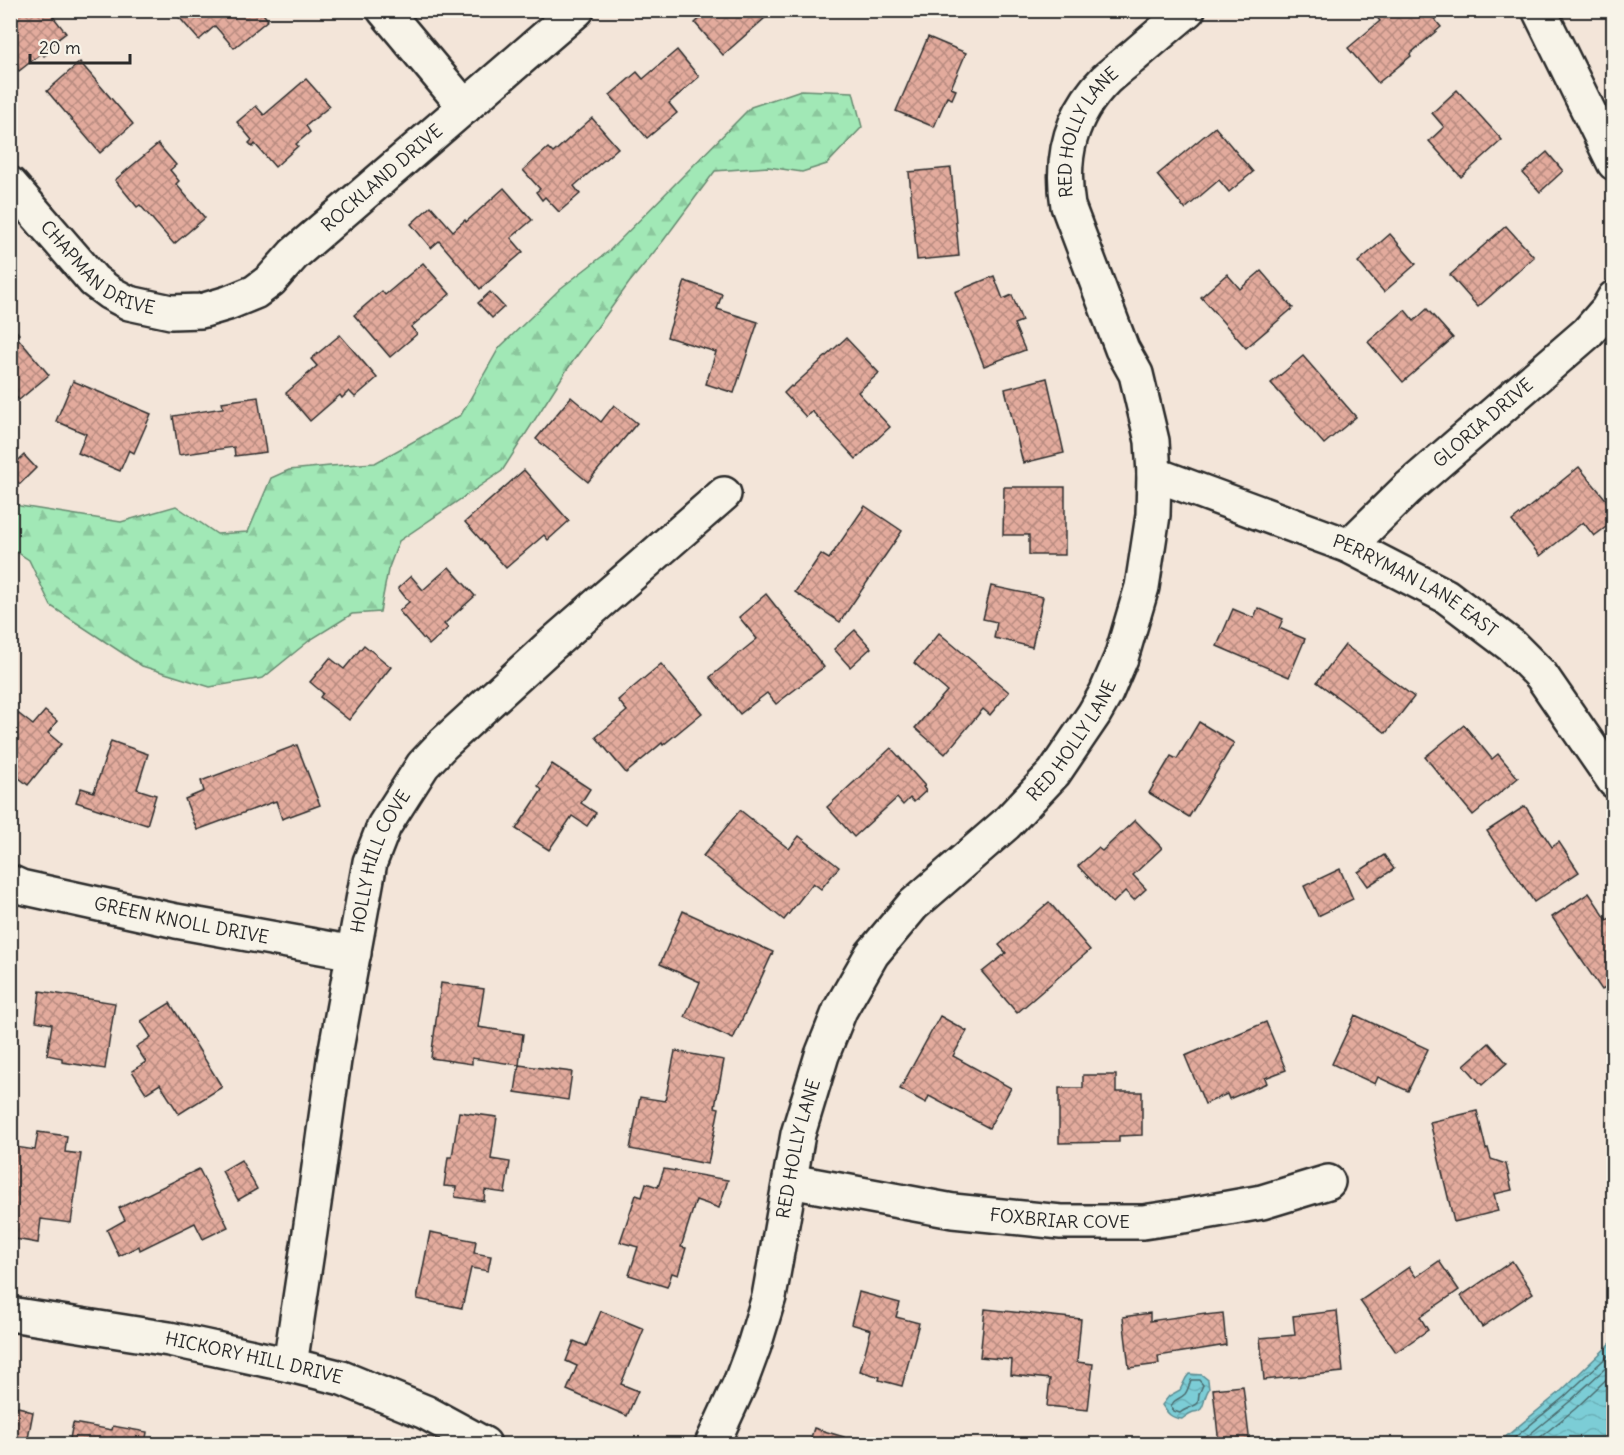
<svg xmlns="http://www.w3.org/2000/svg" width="1624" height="1455" font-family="Delius,sans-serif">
<defs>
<pattern id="forest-firs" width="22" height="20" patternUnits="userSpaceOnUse" patternTransform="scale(1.5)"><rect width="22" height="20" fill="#a1e8b6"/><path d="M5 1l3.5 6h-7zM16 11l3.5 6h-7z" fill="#8bc79d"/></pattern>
<pattern id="water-waves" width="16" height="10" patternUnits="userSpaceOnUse" patternTransform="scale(1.5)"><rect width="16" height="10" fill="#7ccdd6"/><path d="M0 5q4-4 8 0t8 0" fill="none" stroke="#6bb0b8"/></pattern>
<pattern id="building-cross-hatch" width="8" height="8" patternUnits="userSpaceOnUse" patternTransform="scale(1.5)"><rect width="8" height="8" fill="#e3ab9d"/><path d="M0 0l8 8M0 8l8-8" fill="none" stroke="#b88b80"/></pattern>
</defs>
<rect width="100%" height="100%" fill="#f3e5d9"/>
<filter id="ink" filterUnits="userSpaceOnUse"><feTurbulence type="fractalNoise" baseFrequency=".0167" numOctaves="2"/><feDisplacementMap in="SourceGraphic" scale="12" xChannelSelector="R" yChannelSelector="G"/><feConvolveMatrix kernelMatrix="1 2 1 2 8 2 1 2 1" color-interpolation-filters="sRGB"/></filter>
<g filter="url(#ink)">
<path fill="url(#forest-firs)" stroke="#668a70" stroke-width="1.5" d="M801 90 853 92 862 127 827 164 802 172 768 167 715 171 663 241 629 283 566 371 502 471 399 541 388 570 380 612 352 614 310 640 263 678 210 687 142 666 51 606 29 560 11 548V501L20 506 121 522 176 506 217 534 248 532 271 478 289 470 330 466 375 463 461 415 499 348 561 288 609 251 751 107Z"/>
<g fill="url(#water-waves)" stroke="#5c8c92" stroke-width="1.5">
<path d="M1613 1341V1444H1497L1560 1392Z"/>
<path d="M1189 1374 1202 1375 1208 1380 1209 1389C1204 1396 1205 1404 1201 1409 1195 1414 1197 1410 1191 1413 1188 1414 1185 1417 1182 1419 1171 1418 1168 1414 1162 1405L1169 1396 1180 1390 1186 1378Z"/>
</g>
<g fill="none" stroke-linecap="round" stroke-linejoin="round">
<g stroke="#4b6c6f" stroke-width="1.5">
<path d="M1191 1380H1199L1203 1385 1199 1394 1198 1403C1194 1407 1186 1408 1180 1413L1174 1411 1171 1407C1173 1399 1179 1400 1185 1394 1188 1390 1189 1385 1191 1380Z"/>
<path d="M1507 1444 1564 1397 1614 1350"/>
<path d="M1518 1444 1569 1402 1614 1360"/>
<path d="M1532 1444 1575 1409 1614 1372"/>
</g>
</g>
<g fill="url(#building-cross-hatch)" stroke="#2b2b2b" stroke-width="1.5">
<path d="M10 10H48L66 33 48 47 51 51 44 56 42 53 19 71 10 60Z"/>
<path d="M185 10H260L268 20 234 48 215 26 199 40 178 16Z"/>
<path d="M709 10H774L723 55 695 23Z"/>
<path d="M1371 10H1427L1441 27 1410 54 1411 56 1378 83 1348 48 1380 21Z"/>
<path d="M928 37 966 53 951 88 956 90 952 99 947 97 934 127 896 111Z"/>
<path d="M677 50 699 77 669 103 677 113 647 138 610 95 637 72 643 79Z"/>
<path d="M80 62 133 124 100 153 47 91Z"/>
<path d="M306 79 330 106 306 126 310 132 296 144 298 146 275 167 255 144 253 147 249 143 252 140 237 122 256 106 264 115Z"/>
<path d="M1457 90 1502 140 1461 177 1429 141 1444 127 1432 113Z"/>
<path d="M592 118 618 148 574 186 580 194 559 212 545 197 542 200 536 192 540 189 523 170 548 148 553 153Z"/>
<path d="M1215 127 1253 172 1229 192 1219 180 1185 209 1157 175Z"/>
<path d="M158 144 176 165 170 170 179 181 176 184 205 218 174 244 140 205 137 207 115 180Z"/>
<path d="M1547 152 1563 171 1540 192 1523 173Z"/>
<path d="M951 168 959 256 917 260 909 172Z"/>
<path d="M504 188 532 220 511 238 523 252 480 289 439 241 431 248 411 224 431 206 453 231 465 220 466 222Z"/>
<path d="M1506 226 1534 257 1478 307 1450 275Z"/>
<path d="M1390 234 1416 264 1384 292 1358 262Z"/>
<path d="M423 263 450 294 411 327 417 334 390 357 354 315 382 291 385 295Z"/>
<path d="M1261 271 1293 308 1246 348 1201 297 1227 274 1240 289Z"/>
<path d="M994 276 1003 299 1012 295 1022 321 1014 324 1025 350 984 366 955 292Z"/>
<path d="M685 281 722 294 717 309 758 322 734 393 706 384 716 352 667 337Z"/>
<path d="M490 292 504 307 492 318 478 303Z"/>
<path d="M1427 309 1453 338 1403 382 1368 342 1405 310 1414 321Z"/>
<path d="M10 324 19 334 16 336 49 375 19 400 10 390Z"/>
<path d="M340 335 377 378 355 397 349 391 342 398 340 395 310 421 286 393 317 366 311 359Z"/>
<path d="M846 338 879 373 858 392 890 427 856 459 812 411 806 417 784 393 791 386 792 387Z"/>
<path d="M1303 356 1356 417 1324 444 1271 383Z"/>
<path d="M1047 378 1064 453 1023 463 1005 389Z"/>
<path d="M73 381 151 414 134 453 129 450 120 471 78 453 86 434 56 421Z"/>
<path d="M258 397 266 452 235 456 234 447 179 455 173 416 223 408 222 402Z"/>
<path d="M571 397 601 422 614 405 637 423 588 482 536 439Z"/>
<path d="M24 455 36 468 20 484 10 475V468Z"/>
<path d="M1579 467 1614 509V521L1594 536 1583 522 1540 556 1512 521Z"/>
<path d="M524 470 569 521 548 540 544 535 506 568 465 522Z"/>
<path d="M1004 487H1065V555H1029V535H1003Z"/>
<path d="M865 506 902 531 840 622 795 592 821 554 829 559Z"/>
<path d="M449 567 475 596 444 624 448 628 429 645 399 611 409 602 398 588 411 576 423 590Z"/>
<path d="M991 586 1043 597 1032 647 994 638 997 622 983 619Z"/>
<path d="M766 594 824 667 776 704 767 693 740 714 710 677 757 639 739 617Z"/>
<path d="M1258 608 1283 619 1279 628 1305 639 1289 677 1217 646 1233 609 1254 618Z"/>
<path d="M855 630 871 648 850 667 834 649Z"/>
<path d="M939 633 1009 692 990 715 983 709 945 754 915 728 947 691 914 663Z"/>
<path d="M364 645 391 667 349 720 320 697 323 693 310 682 330 658 344 669Z"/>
<path d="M1345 645 1414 697 1386 733 1317 682Z"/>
<path d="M661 664 702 713 663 745 662 743 626 773 596 737 627 711 618 700Z"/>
<path d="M10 707 33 725 45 711 57 721 48 733 61 744 28 785 10 771Z"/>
<path d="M1199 722 1234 743 1189 817 1149 793 1171 756 1177 759Z"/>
<path d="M1464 725 1492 759 1498 754 1518 778 1473 815 1425 757Z"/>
<path d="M111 741 148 754 137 789 156 795 147 825 76 802 81 788 94 792Z"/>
<path d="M297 745 320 805 282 819 276 801 197 830 185 799 204 791 201 781Z"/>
<path d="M891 748 925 786 923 787 926 791 914 802 910 798 903 805 897 798 854 837 827 807Z"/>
<path d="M552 764 590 789 581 803 596 813 587 826 572 816 549 850 516 829 542 790 538 786Z"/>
<path d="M1525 806 1552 847 1559 842 1579 872 1534 902 1487 831Z"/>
<path d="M740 810 789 849 799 836 839 867 821 889 813 883 784 920 703 856Z"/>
<path d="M1135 820 1162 848 1133 875 1146 889 1134 900 1125 891 1113 903 1078 866 1098 848 1102 851Z"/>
<path d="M1384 855 1394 869 1368 886 1358 872Z"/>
<path d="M1340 869 1353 899 1318 916 1304 886Z"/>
<path d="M1589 893 1607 920 1613 916 1614 917V982L1602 990 1552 917Z"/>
<path d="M1049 902 1090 950 1017 1013 982 972 1006 953 999 945Z"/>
<path d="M683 911 773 952 733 1039 685 1017 700 982 660 964Z"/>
<path d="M441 983 484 989 478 1027 523 1034 519 1065 472 1058V1064L431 1058Z"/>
<path d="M40 991 115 1003 105 1069 62 1062V1058L47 1055 52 1024 36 1021Z"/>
<path d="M170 1003 222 1087 179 1114 160 1084 146 1093 132 1071 146 1062 136 1047 151 1037 141 1021Z"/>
<path d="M1355 1015 1428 1049 1408 1091 1378 1077 1375 1084 1332 1064Z"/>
<path d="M940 1016 967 1031 953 1056 1011 1088 989 1128 929 1096 926 1103 900 1089Z"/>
<path d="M1266 1022 1286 1070 1265 1078 1267 1083 1229 1099 1227 1094 1205 1104 1185 1056Z"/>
<path d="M1489 1043 1507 1063 1482 1085 1464 1065Z"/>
<path d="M675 1051 724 1060 715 1107 719 1108 708 1164 630 1149 640 1097 665 1101Z"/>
<path d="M519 1065 572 1072 568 1100 515 1092Z"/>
<path d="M1083 1075H1116V1092H1142V1135L1119 1136V1142L1059 1143V1088H1083Z"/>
<path d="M1477 1111 1486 1149 1488 1148 1491 1159 1506 1164 1512 1190 1494 1194 1498 1211 1454 1222 1430 1122Z"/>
<path d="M459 1112 497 1117 491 1159 510 1162 505 1193 485 1190 484 1201 455 1197 456 1187 444 1186 448 1157H452Z"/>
<path d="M38 1132 67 1136 65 1152 81 1154 71 1223 41 1219 38 1243 10 1238V1186L16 1147 35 1150Z"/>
<path d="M241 1160 257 1189 238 1200 222 1171Z"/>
<path d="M199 1169 228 1227 203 1239 195 1223 140 1250 139 1246 119 1256 107 1230 125 1220 119 1208Z"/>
<path d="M664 1169 728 1180 719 1208 696 1200 681 1247 686 1248 678 1275 672 1273 667 1287 629 1275 638 1247 620 1242 636 1195 642 1197 646 1183 658 1187Z"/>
<path d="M430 1232 476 1241 474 1253 491 1256 488 1271 471 1268 462 1308 417 1299Z"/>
<path d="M1439 1261 1459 1290 1420 1317 1428 1330 1396 1352 1360 1301 1409 1267 1416 1277Z"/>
<path d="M1512 1261 1533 1293 1482 1327 1461 1296Z"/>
<path d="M859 1292 900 1303 896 1317 919 1323 902 1386 879 1380 880 1377 860 1371 871 1330 851 1324Z"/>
<path d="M985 1309 1081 1319 1077 1362 1093 1364 1088 1410 1047 1406 1050 1379 1011 1375 1012 1360 980 1357Z"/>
<path d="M601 1311 644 1329 621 1384 638 1391 627 1416 567 1390 577 1366 566 1361 574 1341 586 1346Z"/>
<path d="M1337 1311 1343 1372 1264 1380 1260 1338 1295 1335 1293 1316Z"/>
<path d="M1150 1313V1321L1205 1313V1315L1223 1313 1226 1345 1158 1356 1159 1364 1129 1368 1123 1317Z"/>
<path d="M1243 1386 1250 1444H1219L1213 1389Z"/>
<path d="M10 1405 26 1409 25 1410 33 1412 27 1444H10Z"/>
<path d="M73 1423 112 1430 113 1426 147 1432 145 1444H69Z"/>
<path d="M814 1428 844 1437 841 1444H809Z"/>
</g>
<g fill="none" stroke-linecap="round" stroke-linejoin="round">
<defs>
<g id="minor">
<path d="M384 10 465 107"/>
<path d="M1539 10 1614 163"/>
<path id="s1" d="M10 184 94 281 110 293 129 303 171 312 201 311 228 303 255 292 271 280 294 254 577 10"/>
<path id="s2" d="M1154 474 1349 546 1446 596 1512 646 1541 675 1614 781"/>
<path id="s3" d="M1349 546 1407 489 1587 333 1607 310 1614 298"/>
<path id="s4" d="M10 882 21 887 176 921 354 953"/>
<path id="s5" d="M790 1181 953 1211 1061 1222H1143L1183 1216 1262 1202 1328 1182"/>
<path id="s6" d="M10 1314 169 1339 290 1365 342 1378 425 1412 484 1444"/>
<path id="s7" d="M290 1365 310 1232 334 1060 370 862 384 826 423 765 443 744 550 646 724 494"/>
<path id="s8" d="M712 1444 741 1381 754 1346 769 1297 798 1134 822 1055 840 1010 872 954 913 905 1006 824 1054 773 1094 714 1106 693 1121 658 1142 587 1153 515 1154 474 1152 441 1136 374 1122 349 1068 206C1060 157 1070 115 1106 79 1115 71 1125 63 1135 55 1152 40 1170 25 1188 10"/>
</g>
</defs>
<use href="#minor" stroke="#2b2b2b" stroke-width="38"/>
<use href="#minor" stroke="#f7f3e8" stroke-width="33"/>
</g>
</g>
<g text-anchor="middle" stroke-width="4.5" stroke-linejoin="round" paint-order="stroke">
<g font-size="18" fill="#2b2b2b" stroke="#f7f3e8">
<text dy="6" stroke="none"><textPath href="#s8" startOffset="1461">RED HOLLY LANE</textPath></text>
<text dy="6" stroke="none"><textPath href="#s1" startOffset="471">ROCKLAND DRIVE</textPath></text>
<text dy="6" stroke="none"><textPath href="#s1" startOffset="124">CHAPMAN DRIVE</textPath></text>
<text dy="6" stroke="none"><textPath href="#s3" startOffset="182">GLORIA DRIVE</textPath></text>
<text dy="6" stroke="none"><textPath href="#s2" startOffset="285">PERRYMAN LANE EAST</textPath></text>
<text dy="6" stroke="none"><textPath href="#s8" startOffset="813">RED HOLLY LANE</textPath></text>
<text dy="6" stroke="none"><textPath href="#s7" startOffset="513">HOLLY HILL COVE</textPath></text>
<text dy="6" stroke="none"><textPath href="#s4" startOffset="176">GREEN KNOLL DRIVE</textPath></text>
<text dy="6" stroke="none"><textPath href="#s8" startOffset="309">RED HOLLY LANE</textPath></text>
<text dy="6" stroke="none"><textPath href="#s5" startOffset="273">FOXBRIAR COVE</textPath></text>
<text dy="6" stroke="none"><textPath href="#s6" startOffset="248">HICKORY HILL DRIVE</textPath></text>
</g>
</g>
<rect width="1624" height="1455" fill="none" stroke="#f7f3e8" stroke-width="36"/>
<rect x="18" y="18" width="1588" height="1419" fill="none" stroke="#2b2b2b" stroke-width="2" filter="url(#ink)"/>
<path d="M30 54v9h100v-9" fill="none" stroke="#2b2b2b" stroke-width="3"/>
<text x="39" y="54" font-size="18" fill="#2b2b2b" stroke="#f7f3e8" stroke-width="4.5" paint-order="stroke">20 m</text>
</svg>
